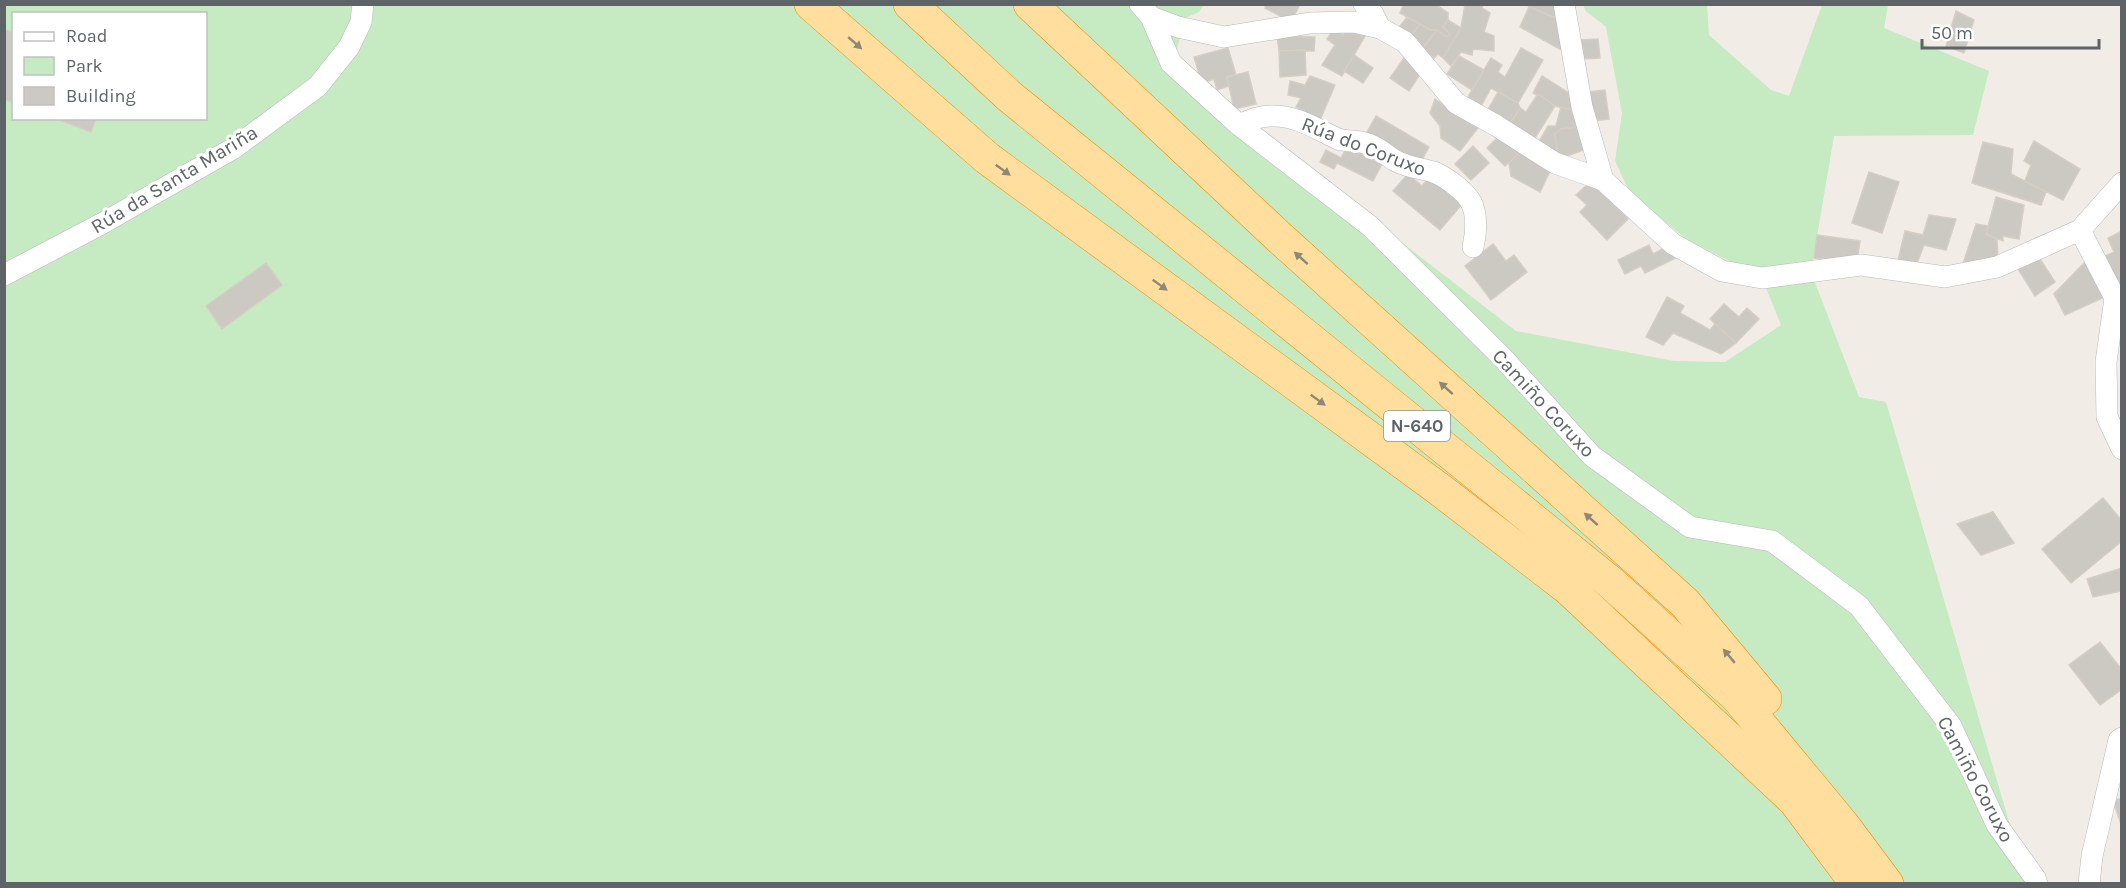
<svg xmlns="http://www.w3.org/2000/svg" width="2126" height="888" font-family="Karla,sans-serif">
<rect width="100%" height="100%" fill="#f1ede6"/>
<path fill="#c6eac1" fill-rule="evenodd" d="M5 5H1204L1199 12 1185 18 1173 65 1516 331 1674 361 1725 362 1781 325 1762 278 1688 240 1631 195 1615 161 1622 113 1606 27 1586 11 1583 5H1707L1709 35 1771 90 1789 96 1822 5H1888L1884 28 1989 71 1973 135 1834 136 1811 272 1859 397 1886 402 2027 883 5 884ZM14 14H206V118H14Z"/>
<g fill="#ccc8c2" stroke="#d6cec4" stroke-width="1.5">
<path d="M1266 4H1300L1291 22 1265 8Z"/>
<path d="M1404 4H1435L1448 13V20L1443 27 1450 34 1447 37 1437 30H1430L1400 13Z"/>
<path d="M1465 4H1483L1482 8 1490 13 1484 32 1494 36V51L1473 49 1472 55 1461 52 1451 66 1443 58 1461 28Z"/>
<path d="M1524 4H1558L1560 20Z"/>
<path d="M1529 7 1560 20 1563 51 1520 27Z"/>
<path d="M1956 11 1974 20 1964 53 1946 46Z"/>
<path d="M1407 17 1420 24 1408 40 1397 30Z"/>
<path d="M1448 20 1461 28 1443 58 1438 54 1434 58 1421 50 1437 30 1447 37 1450 34 1443 27Z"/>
<path d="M1420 24 1430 30H1437L1421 50 1408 40Z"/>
<path d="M1334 28 1343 35 1346 31 1365 36 1342 76 1322 65 1335 45 1327 39Z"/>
<path d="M4 29 14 33V103L4 99Z"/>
<path d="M1277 36 1315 37 1314 51H1279Z"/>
<path d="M1598 39 1600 58 1583 59 1581 40Z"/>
<path d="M1228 48 1236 75 1227 77 1229 86 1217 90 1214 79 1202 83 1194 57Z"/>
<path d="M1521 48 1543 60 1518 103 1491 88 1479 110 1465 102 1491 58 1502 65 1498 72 1505 77Z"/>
<path d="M1305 50 1306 75 1280 77 1279 51Z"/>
<path d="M1354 55 1373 68 1363 83 1344 71Z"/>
<path d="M1459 56 1484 70 1472 90 1447 74Z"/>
<path d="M1404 58 1423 70 1409 91 1390 78Z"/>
<path d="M1248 72 1256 104 1234 109 1227 77Z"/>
<path d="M1310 76 1335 85 1320 120 1296 107 1301 98 1288 95 1290 81 1305 85Z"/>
<path d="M1542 76 1572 95V110L1555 106 1533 93Z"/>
<path d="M1605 90 1609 119 1592 121 1588 92Z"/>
<path d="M1498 92 1518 103 1520 108 1508 127 1486 113Z"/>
<path d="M1538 94 1555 106 1532 143 1508 127 1520 108 1526 112Z"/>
<path d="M1435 99 1478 128 1460 151 1441 138 1440 126 1430 113Z"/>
<path d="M1561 107 1572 110 1577 127 1561 129 1555 134 1558 155 1537 145 1548 126H1556Z"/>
<path d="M1376 116 1429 147 1419 165 1366 134Z"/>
<path d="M54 118H96L91 132Z"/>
<path d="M1577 127 1586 149 1562 158 1558 155 1555 134 1561 129Z"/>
<path d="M1502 133 1520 152 1505 166 1487 148Z"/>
<path d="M2034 141 2080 169 2063 200 2025 181 2031 165 2024 161Z"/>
<path d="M1983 142 2013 149 2011 174 2046 192 2041 205 1972 183Z"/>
<path d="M1473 146 1489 163 1471 180 1455 164Z"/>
<path d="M1347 147 1382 164 1373 181 1337 163 1334 169 1320 162 1326 150 1341 158Z"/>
<path d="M1520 152 1552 167 1540 192 1511 176 1509 163Z"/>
<path d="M1869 172 1899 182 1882 233 1852 223Z"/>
<path d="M1408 174 1422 186 1430 176 1463 203 1440 230 1393 191Z"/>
<path d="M1591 181 1628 219 1607 240 1580 212 1587 205 1576 195Z"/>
<path d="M1996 197 2024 205 2019 239 2003 236V241L1986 234Z"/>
<path d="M1929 215 1956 219 1946 250 1924 245 1916 266 1898 261 1905 231 1923 235Z"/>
<path d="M1976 224 1989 226 1986 234 1997 239 1998 261 1963 264Z"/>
<path d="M2122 231V292L2105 256 2114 252 2108 238Z"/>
<path d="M1817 235 1860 241 1857 261 1814 258Z"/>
<path d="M1493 244 1506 261 1514 255 1527 272 1491 300 1465 266Z"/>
<path d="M1649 245 1653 254 1664 248 1678 257 1645 273 1641 266 1625 274 1618 260Z"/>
<path d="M2038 256 2055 282 2035 296 2018 269Z"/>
<path d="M2087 260 2107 296 2065 315 2054 294Z"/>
<path d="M266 263 282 285 222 329 206 306Z"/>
<path d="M1667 297 1684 306 1680 313 1710 330 1715 324 1736 343 1721 354 1673 333 1663 345 1646 337Z"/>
<path d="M1724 304 1739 317 1747 308 1759 319 1736 343 1710 319Z"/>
<path d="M2103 498 2122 521V541L2071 583 2042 549Z"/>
<path d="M1993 512 2014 543 1981 555 1957 524Z"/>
<path d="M2122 568V591L2093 597 2087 579Z"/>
<path d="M2100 642 2122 670V689L2100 705 2069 665Z"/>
<path d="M2122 798V827L2113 801Z"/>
</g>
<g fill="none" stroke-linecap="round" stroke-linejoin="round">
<defs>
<g id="minor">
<path d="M1140 4 1151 17 1171 63 1239 125 1370 226 1503 358 1592 456 1690 527 1772 541 1859 606 1951 726 1997 825 2035 878 2037 884"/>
<path d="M1364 4 1373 14 1380 28"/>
<path d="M1564 4 1582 107 1603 180 1673 244 1722 271 1762 278 1861 265 1945 277 1997 267 2080 230 2122 183"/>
<path d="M1151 17 1178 27 1224 37 1310 23 1354 22 1380 28 1405 42 1456 103 1497 126 1555 163 1603 180"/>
<path d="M1239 125C1250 120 1261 115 1274 116 1298 116 1318 130 1338 139 1347 142 1357 140 1365 143 1378 146 1385 155 1396 161 1411 169 1424 168 1436 173 1447 178 1465 191 1471 202 1478 216 1476 233 1473 247"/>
<path d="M2080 230 2115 298 2106 362 2107 417 2122 449"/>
<path d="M4 275 103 223 234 148 318 86 349 47 361 22 363 4"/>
<path d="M2089 884 2092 856 2119 740 2122 738"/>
</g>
<g id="trunk">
<path d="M811 4 987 158 1439 489 1569 589 1795 801 1857 884"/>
<path d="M910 4 1009 96 1610 582 1737 697 1843 825 1887 884"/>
<path d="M1030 4 1280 238 1685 603 1765 699"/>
</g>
</defs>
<use href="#minor" stroke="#b7babd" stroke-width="22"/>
<use href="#trunk" stroke="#f78b00" stroke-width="34"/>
<use href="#minor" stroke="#fff" stroke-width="21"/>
<use href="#trunk" stroke="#ffde9e" stroke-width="33"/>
</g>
<defs><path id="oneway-solid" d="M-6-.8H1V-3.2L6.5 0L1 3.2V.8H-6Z" transform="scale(1.5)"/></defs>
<g fill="#8e8878">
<use href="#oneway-solid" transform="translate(855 43) rotate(41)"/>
<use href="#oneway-solid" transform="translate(1003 170) rotate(36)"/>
<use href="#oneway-solid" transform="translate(1301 258) rotate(-138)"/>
<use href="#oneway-solid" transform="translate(1160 285) rotate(36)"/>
<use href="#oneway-solid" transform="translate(1446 388) rotate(-138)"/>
<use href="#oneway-solid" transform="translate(1318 400) rotate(36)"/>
<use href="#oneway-solid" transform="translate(1591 519) rotate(-138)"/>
<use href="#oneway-solid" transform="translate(1729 656) rotate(-130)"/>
</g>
<g text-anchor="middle" stroke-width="6" stroke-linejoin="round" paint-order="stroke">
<rect fill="#fff" stroke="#8e9295" stroke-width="1.5" x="1384" y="411" width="66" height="30" rx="4.5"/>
<g font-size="18" font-weight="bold" fill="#5e6367">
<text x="1417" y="432">N-640</text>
</g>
<g font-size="20" fill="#5e6367" stroke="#fff">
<text transform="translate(1364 146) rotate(21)" y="7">Rúa do Coruxo</text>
<text transform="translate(174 179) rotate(-31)" y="7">Rúa da Santa Mariña</text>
<text transform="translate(1544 403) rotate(47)" y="7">Camiño Coruxo</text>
<text transform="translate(1976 779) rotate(62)" y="7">Camiño Coruxo</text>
</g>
</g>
<rect width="2126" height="888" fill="none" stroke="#5e6367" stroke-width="12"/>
<rect x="12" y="12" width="195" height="108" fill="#ffffff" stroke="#bfc1c2" stroke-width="1.5"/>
<rect x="24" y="32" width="30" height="9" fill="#ffffff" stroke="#bfc1c2" stroke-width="1.5"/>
<text x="66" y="42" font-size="18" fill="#5e6367">Road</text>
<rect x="24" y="57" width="30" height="18" fill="#c6eac1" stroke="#bfc1c2" stroke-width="1.5"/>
<text x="66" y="72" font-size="18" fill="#5e6367">Park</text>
<rect x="24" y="87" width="30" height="18" fill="#ccc8c2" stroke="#bfc1c2" stroke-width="1.5"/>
<text x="66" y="102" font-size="18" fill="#5e6367">Building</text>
<path d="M1922 39v9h177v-9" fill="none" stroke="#5e6367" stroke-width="3"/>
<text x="1931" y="39" font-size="18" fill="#5e6367" stroke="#ffffff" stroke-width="4.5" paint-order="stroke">50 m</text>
</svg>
